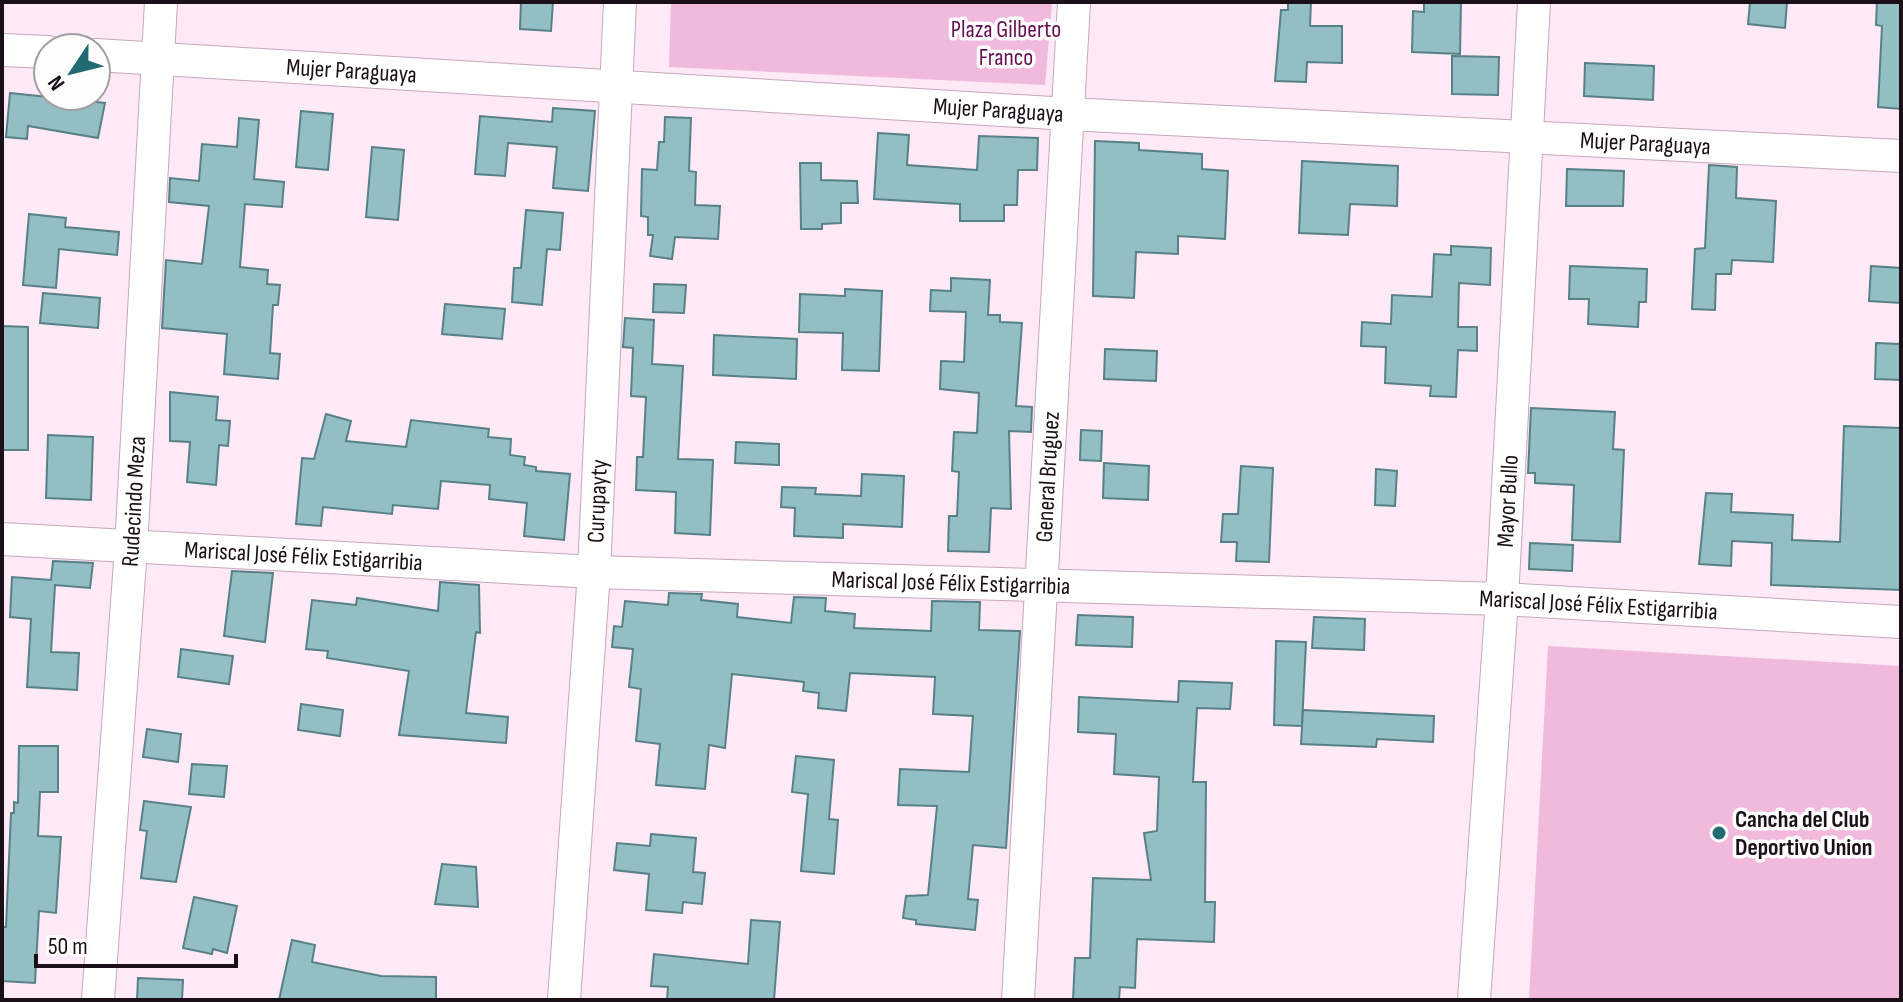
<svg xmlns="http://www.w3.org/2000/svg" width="1903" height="1002" font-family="'Sofia Sans Condensed',sans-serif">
<rect width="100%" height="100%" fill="#fee9f6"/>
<g fill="#f1b9dc">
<path d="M671 2H1052L1045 85 669 67Z"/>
<path d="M1548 646 1901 666V1000H1529Z"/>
</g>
<g fill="#92bec4" stroke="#588187" stroke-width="2">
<path d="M521 2H553L551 31 520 29Z"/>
<path d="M1288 2H1311L1310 26H1342V63L1307 62 1306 82 1275 81 1281 10H1288Z"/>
<path d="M1424 2H1461L1460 54 1412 52 1413 11 1424 12Z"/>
<path d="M1750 2H1787L1785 28 1748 24Z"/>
<path d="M1877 2H1901V109L1878 107 1882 26 1876 25Z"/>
<path d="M1452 56 1499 57 1498 95 1452 94Z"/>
<path d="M1585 63 1654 66 1653 100 1584 96Z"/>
<path d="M10 93 105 103 98 138 28 126 27 139 6 137Z"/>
<path d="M553 108 595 111 588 191 553 188 557 147 508 143 505 176 475 174 480 116 552 122Z"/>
<path d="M301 111 333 114 328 170 296 167Z"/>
<path d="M665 117 691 118 689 171 696 172 695 205 720 206 718 239 675 237 672 259 650 256 653 235H648V217L641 216 642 169 657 170 659 142H664Z"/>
<path d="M239 118 259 120 254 179 284 182 282 207 245 204 240 267 268 270 267 284 280 285 278 305H273L270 353 280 354 278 379 224 374 227 334 162 328 166 260 202 264 209 206 169 202 170 178 199 181 202 144 237 147Z"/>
<path d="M878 133 909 135 907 165 977 170 979 136 1038 138 1037 170H1018L1017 205H1004V221H960V204L874 199Z"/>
<path d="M1095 141 1139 143V150L1202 154V169L1228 171 1225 239 1178 236V254L1136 252 1134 298 1093 296Z"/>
<path d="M372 147 404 150 398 220 366 217Z"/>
<path d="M1302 161 1398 166 1397 206 1350 204 1348 235 1299 233Z"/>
<path d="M800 163H821V180L857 181 858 203H841V223L822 224V229H801Z"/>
<path d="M1709 165 1737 167 1736 198 1776 201 1773 262 1732 260 1731 274H1716L1715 310 1692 309 1695 249 1705 248Z"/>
<path d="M1567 169 1624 171 1623 206H1566Z"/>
<path d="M526 210 563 213 560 250 547 249 542 305 512 302 514 268H521Z"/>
<path d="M29 214 66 218 65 227 119 232 117 255 59 249 56 288 23 285Z"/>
<path d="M1451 246 1491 248 1490 285 1459 283 1458 327H1477V351L1458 350 1456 397 1430 396 1431 386 1385 383 1386 347 1361 346 1362 322 1391 324 1392 295 1432 297 1434 254 1451 255Z"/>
<path d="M1570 266 1647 269 1646 302H1639L1638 327 1588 324 1589 299H1569Z"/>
<path d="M1871 266 1901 268V303L1869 301Z"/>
<path d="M951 278 990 280 988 315H1000V322L1022 323 1016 406 1032 407 1031 432 1009 431 1011 509 991 508 989 552 948 551 949 516H957L959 472 952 471 954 432 977 433 979 393 940 389 941 361 964 362 966 312 930 311 931 290 951 291Z"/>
<path d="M654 284 686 285 684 313 653 312Z"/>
<path d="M845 289 882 291 879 371 842 370 843 333 799 332 800 294 845 296Z"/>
<path d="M43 293 100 298 98 328 40 323Z"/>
<path d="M445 304 505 309 502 339 442 334Z"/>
<path d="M625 318 654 320 652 364 683 366 678 459 713 460 710 535 675 533 676 492 636 490 637 457H643L646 397 631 396 633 348 623 347Z"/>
<path d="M2 326 28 327V450H2Z"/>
<path d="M714 335 797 339 796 379 713 375Z"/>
<path d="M1876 343 1901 344V380L1875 379Z"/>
<path d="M1105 349 1157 351 1156 381 1104 379Z"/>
<path d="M170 392 218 397 216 420 230 421 228 446 219 445 216 485 187 482 190 442 170 441Z"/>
<path d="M1531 408 1615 412 1613 449 1624 450 1620 542 1572 540 1574 485 1535 483V473H1528Z"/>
<path d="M326 414 351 421 346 441 406 447 411 420 489 429 488 437 511 439 510 455 525 457 524 465 536 467V471L570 474 564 540 524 536 527 503 489 499 490 485 441 481 438 509 393 505 392 514 323 507 321 526 296 524 302 458 314 459Z"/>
<path d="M1844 426 1901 428V590L1771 585 1772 543 1732 541 1731 566 1699 564 1706 493 1732 494 1731 512 1793 515 1792 540 1840 542Z"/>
<path d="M1081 430 1102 431 1101 461 1080 460Z"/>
<path d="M48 435 93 437 91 500 46 498Z"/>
<path d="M736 442 779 444V465L735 463Z"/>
<path d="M1104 463 1149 466 1148 500 1103 498Z"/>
<path d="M1241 466 1273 468 1269 562 1236 561 1237 542H1221L1223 514H1238Z"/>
<path d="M1376 469 1397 471 1395 506 1375 505Z"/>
<path d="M862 474 904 476 902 527 843 524V538L794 536 795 508 781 507 782 487 816 488 815 494 861 496Z"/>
<path d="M1530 543 1573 545 1572 571 1529 569Z"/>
<path d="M53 561 93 563 90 588 55 585 51 652 79 653 77 690 27 687 31 619 10 617 12 577 51 580Z"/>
<path d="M232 571 273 573 265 642 224 636Z"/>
<path d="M440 582 479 585 480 633 476 632 466 713 508 717 506 743 399 735 409 671 327 658 328 651 306 649 312 600 356 605 357 598 438 611Z"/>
<path d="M669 593 702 594 701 600 738 604 737 617 791 623 794 597 826 598 825 611 855 614 854 628 931 631 932 601 980 602 979 630 1020 631 1006 848 973 845 968 899 978 900 975 930 916 924V920L903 918 906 896 928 895 937 806 898 805 900 769 969 772 973 716 933 714 935 677 850 673 846 711 818 708 819 693 803 691 804 682 732 674 725 748 709 745 705 789 656 785 660 744 636 741 641 689 629 687 633 649 612 647 614 626 622 627 625 601 668 605Z"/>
<path d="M1078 615 1133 617 1132 647 1076 645Z"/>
<path d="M1314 617 1365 619 1364 650 1312 648Z"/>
<path d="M1276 641 1306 642 1302 726 1274 725Z"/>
<path d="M181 649 233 656 229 684 178 677Z"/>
<path d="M1179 681 1232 683 1230 709 1197 708 1193 782H1206L1205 902H1215L1214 942 1137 939 1135 988 1120 987 1119 999 1073 1000 1075 958H1090L1093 878 1151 880 1144 833 1157 831 1159 777 1114 774 1116 734 1078 732 1079 697 1178 702Z"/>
<path d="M301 704 343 710 340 736 298 730Z"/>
<path d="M1303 710 1434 716 1433 742 1377 739 1376 747 1301 744Z"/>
<path d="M147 729 181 734 178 762 143 757Z"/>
<path d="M19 746H58V792H40L38 836 61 837 56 913 39 911 35 983 2 981V927H6L11 813H14V802L18 803Z"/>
<path d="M796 756 834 760 829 819 838 820 834 874 801 871 808 794 792 792Z"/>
<path d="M192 764 227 766 224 797 189 794Z"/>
<path d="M144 801 191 807 176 882 141 878 147 831 140 830Z"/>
<path d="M651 834 696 838 693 872 705 873 702 904 683 902 682 913 646 910 649 874 614 870 617 843 650 846Z"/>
<path d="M442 864 476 867 478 907 435 904Z"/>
<path d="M194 897 237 906 227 953 213 949 212 954 183 948Z"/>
<path d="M751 920 780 922 774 1000H667L668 987 651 986 654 954 748 964Z"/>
<path d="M292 940 315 945 312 962 381 976 436 977V1000H279Z"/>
<path d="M138 978 183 980 182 1000H137Z"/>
</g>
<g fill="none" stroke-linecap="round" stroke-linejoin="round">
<defs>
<g id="minor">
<path d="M2 50 48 52"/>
<path id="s1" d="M96 55 1068 114 1901 156"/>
<path id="s2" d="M2 539 594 572 1502 599 1901 622"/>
<path id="s3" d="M98 1000 131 548 161 2"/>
<path id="s4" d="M564 1000 594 572 620 2"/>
<path id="s5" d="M1018 1000 1074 2"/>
<path id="s6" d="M1474 1000 1502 599 1534 2"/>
</g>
</defs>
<use href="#minor" stroke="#c8a7bc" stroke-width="34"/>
<use href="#minor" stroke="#fff" stroke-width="32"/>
</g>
<circle fill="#1f6a73" stroke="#fdfdfd" stroke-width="3" cx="1719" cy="833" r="8"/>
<g text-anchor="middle" stroke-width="7" stroke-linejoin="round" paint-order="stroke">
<g font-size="24" fill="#670e51" stroke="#fdfdfd">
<text x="1006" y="37">Plaza Gilberto<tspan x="1006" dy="28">Franco</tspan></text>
</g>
<g font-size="24" fill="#1c1018" stroke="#fdfdfd">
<text dy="8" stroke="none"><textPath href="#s1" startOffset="256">Mujer Paraguaya</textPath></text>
<text dy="8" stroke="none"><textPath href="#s1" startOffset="904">Mujer Paraguaya</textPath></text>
<text dy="8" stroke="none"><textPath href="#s1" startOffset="1552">Mujer Paraguaya</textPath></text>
<text dy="8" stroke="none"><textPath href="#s5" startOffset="524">General Bruguez</textPath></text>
<text dy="8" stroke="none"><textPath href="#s3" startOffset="500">Rudecindo Meza</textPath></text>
<text dy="8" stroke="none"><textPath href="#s4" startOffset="500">Curupayty</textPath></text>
<text dy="8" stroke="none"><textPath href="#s6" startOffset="500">Mayor Bullo</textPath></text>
<text dy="8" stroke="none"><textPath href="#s2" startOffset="302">Mariscal José Félix Estigarribia</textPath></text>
<text dy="8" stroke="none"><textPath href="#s2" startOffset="950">Mariscal José Félix Estigarribia</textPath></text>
<text dy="8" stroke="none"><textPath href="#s2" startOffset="1598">Mariscal José Félix Estigarribia</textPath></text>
</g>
<g font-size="24" font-weight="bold" fill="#1c1018" stroke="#fdfdfd" text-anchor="start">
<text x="1735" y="827">Cancha del Club<tspan x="1735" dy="28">Deportivo Union</tspan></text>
</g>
</g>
<rect width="1903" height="1002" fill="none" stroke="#1c1018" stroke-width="8"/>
<g transform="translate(72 72) rotate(235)"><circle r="38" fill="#fdfdfd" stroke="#a39ea1" stroke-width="2"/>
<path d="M0-6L14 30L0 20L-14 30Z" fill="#1f6a73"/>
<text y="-12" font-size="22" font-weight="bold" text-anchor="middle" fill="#1c1018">N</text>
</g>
<path d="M36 954v12h200v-12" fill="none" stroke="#1c1018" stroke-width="4"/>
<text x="48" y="954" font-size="24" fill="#1c1018" stroke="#fdfdfd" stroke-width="6" paint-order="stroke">50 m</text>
</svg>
